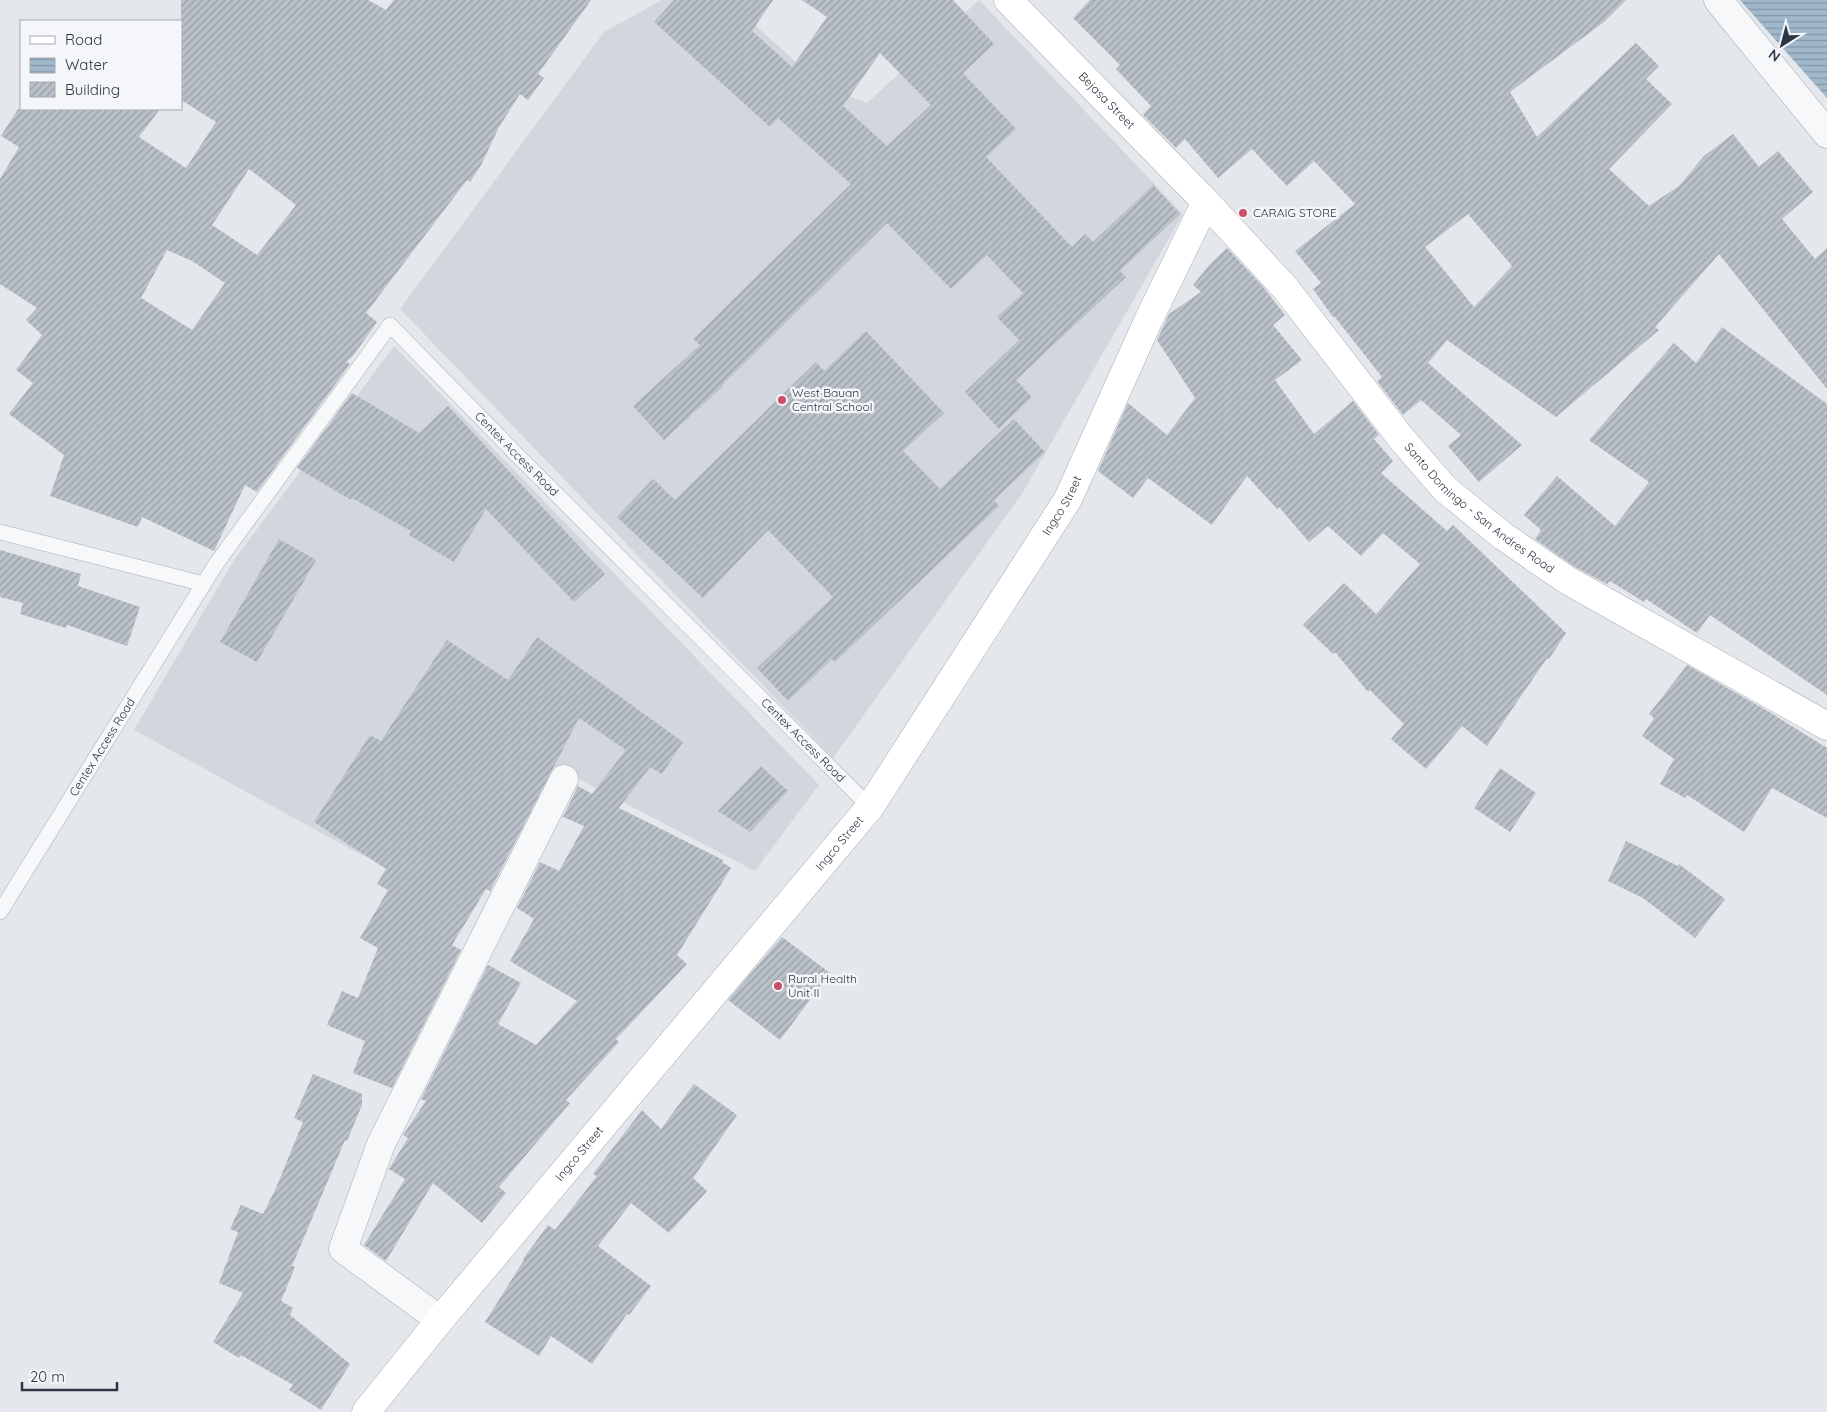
<svg xmlns="http://www.w3.org/2000/svg" width="1827" height="1412" font-family="Quicksand,sans-serif">
<defs>
<pattern id="water-rules" width="6" height="5" patternUnits="userSpaceOnUse" patternTransform="scale(1.25)"><rect width="6" height="5" fill="#a0b8ca"/><path d="M0 2.5h6" fill="none" stroke="#8396a6"/></pattern>
<pattern id="building-hatch" width="6" height="6" patternUnits="userSpaceOnUse" patternTransform="scale(1.25)"><rect width="6" height="6" fill="#bbc1c9"/><path d="M-1 1l2-2M0 6l6-6M5 7l2-2" fill="none" stroke="#989ea5"/></pattern>
</defs>
<rect width="100%" height="100%" fill="#e4e7eb"/>
<g fill="#d2d7dd">
<path d="M662 0H727L824 87 867 103 979 0 1183 214 1023 492 833 758 400 309 604 32Z"/>
<path d="M394 346 819 785 755 871 454 714 363 856 134 730 234 560Z"/>
</g>
<path fill="url(#water-rules)" d="M1740 0H1827V98Z"/>
<g fill="url(#building-hatch)" fill-rule="evenodd">
<path d="M181 0H368L386 10 394 0H591L538 74 544 78 528 100 520 94 499 127 481 165 470 182 467 180 366 313 377 322 353 356 346 362 350 364 257 492 245 485 214 551 142 517 138 527 50 496 64 455 9 414 33 383 16 370 42 335 26 320 37 308 0 284V179L19 147 1 136 18 109H160L139 137 186 168 216 122 181 100ZM249 169 296 205 257 255 212 225ZM167 250 192 261 225 283 192 330 141 298Z"/>
<path d="M674 0H773L752 31 792 67 827 17 802 0H953L994 44 963 73 1016 129 986 157 1072 247 1085 234 1093 242 1153 185 1180 214 1120 271 1126 277 1016 380 1032 397 999 429 965 392 1019 340 997 317 1023 293 987 255 951 289 887 223 722 385 723 386 664 440 633 406 700 345 693 339 851 184 778 118 770 127 654 22ZM880 53 931 105 887 146 843 106Z"/>
<path d="M1090 0H1626L1604 22 1510 92 1537 137 1636 43 1659 66 1646 79 1672 104 1609 169 1649 206 1679 186 1704 156 1733 134 1759 167 1778 151 1813 192 1782 219 1815 259 1827 248V389L1719 254 1655 327 1659 330 1556 417 1447 340 1428 363 1522 445 1479 482 1448 446 1461 435 1421 400 1403 415 1377 381 1382 377 1334 316 1333 317 1313 289 1321 283 1295 251 1355 204 1314 161 1287 186 1252 149 1218 178 1185 139 1176 148 1143 115 1151 106 1116 69 1120 65 1073 18ZM1468 214 1512 266 1474 307 1425 247Z"/>
<path d="M1227 248 1264 288 1285 315 1273 325 1302 360 1275 380 1314 434 1353 401 1379 435 1374 439 1393 461 1381 473 1447 531 1453 525 1566 633 1549 659 1547 658 1487 746 1462 726 1426 769 1391 739 1404 724 1370 690 1368 692 1335 652 1333 654 1303 625 1344 583 1376 614 1420 564 1383 533 1361 556 1328 526 1309 542 1279 507 1277 509 1247 476 1212 525 1148 478 1133 498 1098 471 1128 403 1167 435 1195 398 1157 340 1169 314 1201 292 1193 285 1211 263Z"/>
<path d="M1722 327 1827 404V695L1710 615 1697 633 1646 599 1644 602 1610 581 1607 584 1575 567 1535 539 1541 530 1524 515 1557 476 1615 526 1649 482 1589 440 1674 343 1696 363Z"/>
<path d="M866 331 944 413 903 451 940 489 1014 419 1045 452 994 500 999 506 835 662 832 659 788 701 757 668 833 597 768 530 703 598 617 517 653 479 675 500 816 362 824 371Z"/>
<path d="M352 393 419 433 448 406 605 574 574 602 486 509 454 562 409 535 411 531 352 498 351 500 297 468Z"/>
<path d="M279 539 316 560 257 662 220 642Z"/>
<path d="M0 550 81 574 78 586 140 607 127 646 67 625 66 628 20 614 23 603 0 597Z"/>
<path d="M537 637 683 742 662 774 650 767 619 808 723 860 722 862 731 868 677 955 687 964 616 1039 619 1042 566 1100 570 1103 499 1187 506 1193 482 1223 433 1183 386 1261 364 1245 405 1179 389 1169 408 1138 403 1135 426 1101 421 1099 488 965 521 983 498 1024 536 1045 577 1001 510 961 534 919 517 908 540 862 559 871 584 826 563 817 578 786 592 794 626 750 579 718 490 891 486 889 452 945 461 950 392 1088 353 1073 365 1041 327 1025 342 991 358 998 378 948 360 938 388 890 377 884 386 869 314 822 370 735 381 741 447 640 508 680Z"/>
<path d="M1687 665 1771 713 1827 748V818L1772 788 1744 832 1687 795 1685 798 1660 784 1674 759 1642 736 1654 718 1649 714Z"/>
<path d="M761 766 788 791 750 832 718 811Z"/>
<path d="M1500 768 1536 793 1510 832 1474 808Z"/>
<path d="M1626 841 1678 866 1679 864 1725 899 1695 938 1643 898 1608 881Z"/>
<path d="M782 937 830 973 780 1040 728 1000Z"/>
<path d="M313 1074 362 1094V1105L347 1141 345 1140 292 1266 295 1267 281 1301 293 1308 290 1315 350 1364 321 1410 289 1390 293 1385 241 1355 239 1358 213 1342 243 1293 219 1283 238 1232 230 1229 241 1205 263 1214 276 1188 303 1122 294 1118Z"/>
<path d="M694 1084 737 1115 693 1178 707 1191 669 1233 631 1203 598 1246 651 1286 629 1315 627 1314 592 1364 551 1336 539 1356 485 1322 524 1260 523 1259 548 1225 555 1230 597 1176 593 1174 642 1110 661 1129Z"/>
</g>
<g fill="none" stroke-linecap="round" stroke-linejoin="round">
<defs>
<g id="lane">
<path d="M0 532 204 584"/>
<path id="s1" d="M0 912 216 564 390 325 520 458 870 807"/>
</g>
<g id="street">
<path d="M1718 0 1827 134"/>
<path d="M440 1320 343 1249 381 1144 564 779"/>
</g>
<g id="secondary">
<path id="s2" d="M1008 0 1206 202 1286 289 1401 438 1445 489 1503 536 1567 580 1827 726"/>
<path id="s3" d="M366 1412 440 1320 870 807 1068 499 1148 321 1206 202"/>
</g>
</defs>
<use href="#lane" stroke="#a9aeb6" stroke-width="16"/>
<use href="#street" stroke="#a9aeb6" stroke-width="29"/>
<use href="#secondary" stroke="#a9aeb6" stroke-width="29"/>
<use href="#lane" stroke="#f7f8fa" stroke-width="15"/>
<use href="#street" stroke="#f7f8fa" stroke-width="28"/>
<use href="#secondary" stroke="#fff" stroke-width="28"/>
</g>
<g fill="#cb4e6a" stroke="#f4f6f9" stroke-width="2">
<circle cx="1243" cy="213" r="5"/>
<circle cx="782" cy="400" r="5"/>
<circle cx="778" cy="986" r="5"/>
</g>
<g text-anchor="middle" stroke-width="5" stroke-linejoin="round" paint-order="stroke">
<g font-size="12" fill="#2c3644" stroke="#f4f6f9">
<text dy="4" stroke="none"><textPath href="#s2" startOffset="141">Bejasa Street</textPath></text>
<text dy="4" stroke="none"><textPath href="#s1" startOffset="886">Centex Access Road</textPath></text>
<text dy="4" stroke="none"><textPath href="#s3" startOffset="1145">Ingco Street</textPath></text>
<text dy="4" stroke="none"><textPath href="#s2" startOffset="695">Santo Domingo - San Andres Road</textPath></text>
<text dy="4" stroke="none"><textPath href="#s1" startOffset="1291">Centex Access Road</textPath></text>
<text dy="4" stroke="none"><textPath href="#s1" startOffset="194">Centex Access Road</textPath></text>
<text dy="4" stroke="none"><textPath href="#s3" startOffset="740">Ingco Street</textPath></text>
<text dy="4" stroke="none"><textPath href="#s3" startOffset="335">Ingco Street</textPath></text>
</g>
<g font-size="12" fill="#2c3644" stroke="#f4f6f9" text-anchor="start">
<text x="1253" y="217">CARAIG STORE</text>
<text x="792" y="397">West Bauan<tspan x="792" dy="14">Central School</tspan></text>
<text x="788" y="983">Rural Health<tspan x="788" dy="14">Unit II</tspan></text>
</g>
</g>
<rect x="20" y="20" width="162" height="90" fill="#f4f6f9" stroke="#a4a9b1"/>
<rect x="30" y="36" width="25" height="8" fill="#ffffff" stroke="#a4a9b1"/>
<text x="65" y="45" font-size="15" fill="#2c3644">Road</text>
<rect x="30" y="58" width="25" height="15" fill="url(#water-rules)" stroke="#a4a9b1"/>
<text x="65" y="70" font-size="15" fill="#2c3644">Water</text>
<rect x="30" y="82" width="25" height="15" fill="url(#building-hatch)" stroke="#a4a9b1"/>
<text x="65" y="95" font-size="15" fill="#2c3644">Building</text>
<g transform="translate(1782 45) rotate(216)" stroke="#f4f6f9" stroke-width="4" paint-order="stroke">
<path d="M0-4L9 19L0 12L-9 19Z" fill="#2c3644"/>
<text y="-8" font-size="14" font-weight="bold" text-anchor="middle" fill="#2c3644">N</text>
</g>
<path d="M22 1382v8h95v-8" fill="none" stroke="#2c3644" stroke-width="2.5"/>
<text x="30" y="1382" font-size="15" fill="#2c3644" stroke="#f4f6f9" stroke-width="4" paint-order="stroke">20 m</text>
</svg>
